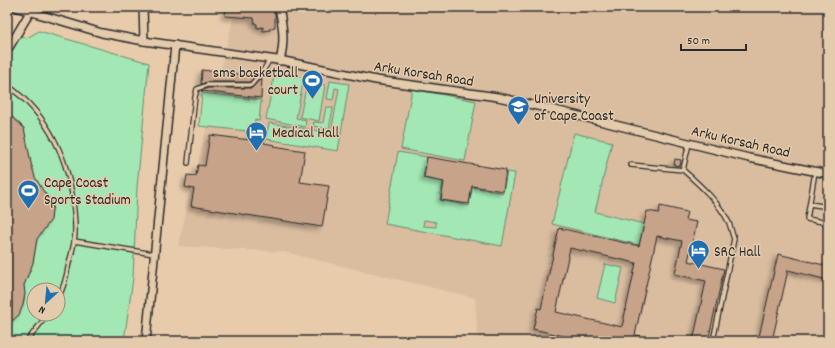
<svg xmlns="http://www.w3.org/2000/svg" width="835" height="348" font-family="Dekko,sans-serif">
<defs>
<filter id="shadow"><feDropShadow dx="-3.5" dy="3.5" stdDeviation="2" flood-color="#0004"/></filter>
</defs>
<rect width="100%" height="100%" fill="#e8cbab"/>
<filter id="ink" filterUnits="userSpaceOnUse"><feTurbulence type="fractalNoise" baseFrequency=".025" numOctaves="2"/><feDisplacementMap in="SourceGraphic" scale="8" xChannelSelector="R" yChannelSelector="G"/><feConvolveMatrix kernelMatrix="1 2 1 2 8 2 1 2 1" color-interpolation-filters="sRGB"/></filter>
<g filter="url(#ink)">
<path fill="#dabc9f" d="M236 7H828V341H478L475 298 284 252 178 246Z"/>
<g fill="#a3e8b4" stroke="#678a70" fill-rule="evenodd">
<path d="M39 31 149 63 137 187 133 278 124 341H7V33L27 38ZM34 290H58V314H34Z"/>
<path d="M275 72 304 78 296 118 306 120 305 127 266 119Z"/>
<path d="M330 81 349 84 338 151 266 139 269 123 331 133 339 89 335 88 333 100 327 99Z"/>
<path d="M307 82 325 85 319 121 300 117Z"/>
<path d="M412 89 476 101 465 161 401 149Z"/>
<path d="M202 93 261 100 259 121 255 120 254 125H249L248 131 199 126Z"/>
<path d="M326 107 333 108 329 129 313 126 314 122 323 123Z"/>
<path d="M574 133 612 142 595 212 644 224 639 245 552 224Z"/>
<path d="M398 152 427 157 423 178 443 182 440 200 469 206 472 187 503 193 507 172 515 173 502 246 385 224ZM424 220 436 222V227L423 226Z"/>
<path d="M605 264 623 268 615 303 597 298Z"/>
</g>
<g fill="#c7a389" stroke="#2b2b2b" fill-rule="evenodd" filter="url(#shadow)">
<path d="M226 7H273V13H275V27L270 28V30L263 31V27L257 28V24H255L254 18 225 16Z"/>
<path d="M202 70 255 76 250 82H207L201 84Z"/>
<path d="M262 77 261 98 201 91 208 88H252Z"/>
<path d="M7 112 24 128 31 163 35 177 44 192 53 202 51 220 37 239 33 263 24 285 25 294 23 305 19 315 7 325Z"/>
<path d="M252 130 266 132 264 143 275 145 274 146 305 151 300 182 329 186 322 227 191 206 194 189 185 187 187 175 196 176 198 165 205 166 210 135 250 140Z"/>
<path d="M427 157 506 170 503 191 472 186 469 204 441 200 444 182 424 178Z"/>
<path d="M675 159 681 160 680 166 674 165Z"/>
<path d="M660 206 687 212 685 220 697 222 688 261 724 269 708 341H693L706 281 675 274 682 241 657 236 635 335 650 338V341H585L533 329 538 308 541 309 559 228 639 246 647 211 659 213ZM570 248 636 263 622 327 556 312Z"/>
<path d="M778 254 828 266V280L788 270 772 341H758Z"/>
</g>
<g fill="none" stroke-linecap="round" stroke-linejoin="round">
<defs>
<g id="service">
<path d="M7 85C49 115 70 161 74 211 75 221 76 232 74 242 73 249 71 256 69 263 67 274 64 288 58 298"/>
<path d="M689 143 683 170C700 185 719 202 729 223 731 228 732 234 734 239L713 341"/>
<path d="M188 163 195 97 197 89 207 85H251L263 71 270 59"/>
<path d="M631 165 683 170"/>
<path d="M815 172 807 219 828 223"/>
<path d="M810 204 828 207"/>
<path d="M74 241 154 254"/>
<path d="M27 341 48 314"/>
</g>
<g id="minor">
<path d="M15 7 102 33 144 41 284 61 376 80 498 97 563 112 749 158 828 174"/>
<path d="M143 7 144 41"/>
<path d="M279 7C283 27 285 41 280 61"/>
<path d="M7 51 30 12V9"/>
<path d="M146 341 175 45"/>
</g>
</defs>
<use href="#service" stroke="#2b2b2b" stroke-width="6"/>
<use href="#minor" stroke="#2b2b2b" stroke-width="10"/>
<use href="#service" stroke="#e4cbac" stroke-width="3.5"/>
<use href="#minor" stroke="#e4cbac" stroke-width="7"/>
</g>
</g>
<defs>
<symbol id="stadium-pin" viewBox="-11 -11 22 30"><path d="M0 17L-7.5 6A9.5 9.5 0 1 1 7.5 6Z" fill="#1f6fb2" stroke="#e4cbac"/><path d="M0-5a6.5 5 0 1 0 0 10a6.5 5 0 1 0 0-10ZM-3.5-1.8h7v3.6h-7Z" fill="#fff"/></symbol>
<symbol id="university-pin" viewBox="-11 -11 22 30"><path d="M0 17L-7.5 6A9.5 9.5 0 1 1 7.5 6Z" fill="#1f6fb2" stroke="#e4cbac"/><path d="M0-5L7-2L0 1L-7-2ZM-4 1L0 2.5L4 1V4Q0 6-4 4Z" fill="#fff"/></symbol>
<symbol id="hotel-pin" viewBox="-11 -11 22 30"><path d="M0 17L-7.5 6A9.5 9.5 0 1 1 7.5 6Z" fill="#1f6fb2" stroke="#e4cbac"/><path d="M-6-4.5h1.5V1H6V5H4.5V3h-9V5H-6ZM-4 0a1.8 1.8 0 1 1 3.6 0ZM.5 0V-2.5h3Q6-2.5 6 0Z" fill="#fff"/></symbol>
</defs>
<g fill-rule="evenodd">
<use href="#stadium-pin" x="300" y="68" width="25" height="34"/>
<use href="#university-pin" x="506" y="94" width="25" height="34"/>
<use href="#hotel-pin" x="244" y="120" width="25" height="34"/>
<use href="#stadium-pin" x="16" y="178" width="25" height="34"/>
<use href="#hotel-pin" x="686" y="238" width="25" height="34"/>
</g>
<g text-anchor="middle" stroke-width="3" stroke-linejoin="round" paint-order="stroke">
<g font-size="15" fill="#2b2b2b" stroke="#e4cbac" text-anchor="start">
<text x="298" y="77" text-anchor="end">sms basketball<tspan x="298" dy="17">court</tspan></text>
<text x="534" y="103">University<tspan x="534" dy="17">of Cape Coast</tspan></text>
<text x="272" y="137">Medical Hall</text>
<text x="44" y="187">Cape Coast<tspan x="44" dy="17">Sports Stadium</tspan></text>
<text x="714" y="256">SRC Hall</text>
</g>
<g font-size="15" fill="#2b2b2b" stroke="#e4cbac">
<text transform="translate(424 73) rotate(9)" y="5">Arku Korsah Road</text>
<text transform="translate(741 141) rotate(13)" y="5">Arku Korsah Road</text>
</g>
</g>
<rect width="835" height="348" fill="none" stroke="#e4cbac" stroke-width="24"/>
<rect x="12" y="12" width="811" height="324" fill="none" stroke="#2b2b2b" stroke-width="1.5" filter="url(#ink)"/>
<g transform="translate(46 302) rotate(207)"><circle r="19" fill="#e4cbac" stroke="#9a8b78"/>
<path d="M0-3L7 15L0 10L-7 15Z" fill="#1f6fb2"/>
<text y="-6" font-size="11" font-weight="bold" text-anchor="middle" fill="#2b2b2b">N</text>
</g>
<path d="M681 44v6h65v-6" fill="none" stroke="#2b2b2b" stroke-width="2"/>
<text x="687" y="44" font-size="12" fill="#2b2b2b" stroke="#e4cbac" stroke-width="3" paint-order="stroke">50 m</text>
</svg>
